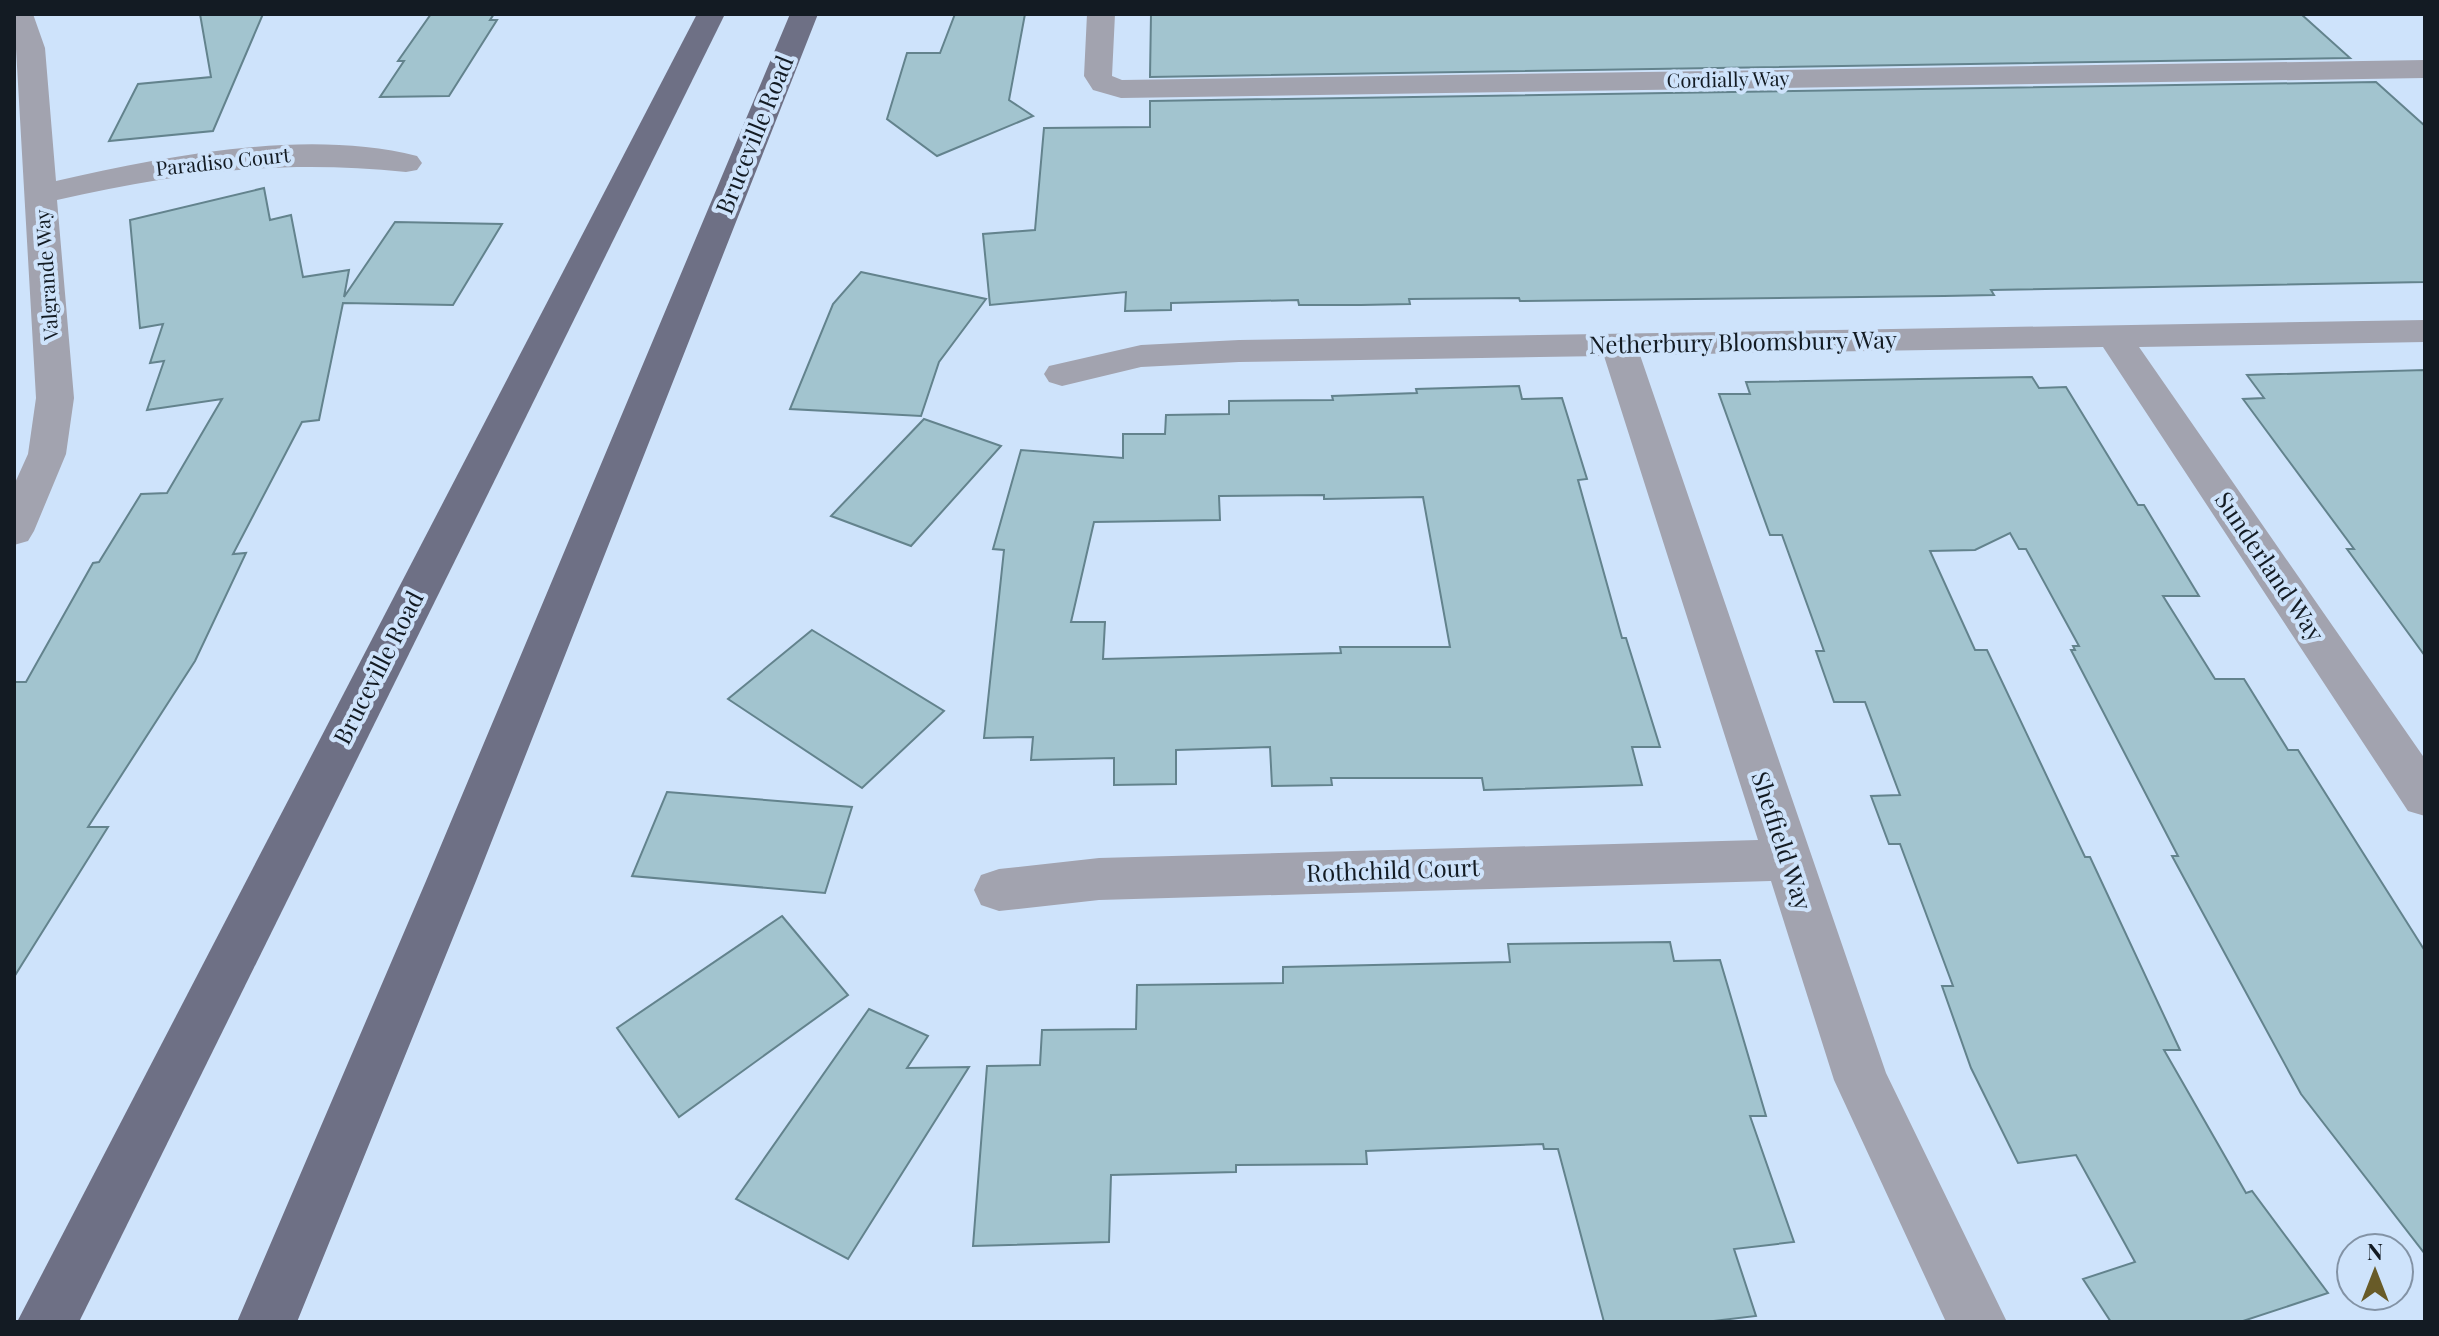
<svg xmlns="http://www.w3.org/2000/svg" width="2439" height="1336" font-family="'Playfair Display',serif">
<rect width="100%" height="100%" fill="#cee3fb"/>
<g fill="#a2c4cf" stroke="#63838d" stroke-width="2" fill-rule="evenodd">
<path d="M200 14H263L213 131 109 141 138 84 211 77Z"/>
<path d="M431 14H494L490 20H497L449 96 380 97 404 61H398Z"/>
<path d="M955 14H1025L1009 100 1033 116 937 156 887 119 907 53H940Z"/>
<path d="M1151 14H2301L2350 58 1150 77Z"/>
<path d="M2376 82 2425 126V282L1991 290 1994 295 1944 296 1520 301 1519 298 1409 299 1410 304 1361 305H1299L1298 300 1171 303V310L1125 311 1126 292 990 305 983 234 1035 230 1044 128 1150 127V101Z"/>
<path d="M264 188 270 220 291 215 303 277 349 270 344 297 395 222 502 224 453 305 343 303 319 420 302 422 233 554 246 553 195 661 88 827H108L14 977V682H26L93 563 99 562 141 494 167 493 222 399 147 410 164 361 150 363 163 324 140 328 130 220Z"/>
<path d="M861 272 986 299 939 362 921 416 790 409 833 304Z"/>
<path d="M2425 370V656L2347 549H2354L2243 399 2264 398 2247 375Z"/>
<path d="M2032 377 2039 388 2066 387 2138 505H2144L2199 596H2163L2215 679H2244L2288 750H2298L2425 951V1254L2301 1094 2172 856H2178L2071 650H2075L2073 646H2079L2026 549H2019L2010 533 1975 550 1930 551 1975 650H1987L2085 857H2090L2180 1050H2164L2246 1193 2252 1191 2328 1293 2240 1322H2111L2083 1279 2135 1262 2076 1155 2018 1163 1971 1068 1942 986H1953L1900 844H1889L1871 796 1900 795 1865 702H1834L1816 651H1824L1782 535H1770L1719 394H1750L1746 382Z"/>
<path d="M1519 386 1522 399 1562 398 1587 479 1578 480 1622 638H1626L1660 747H1632L1642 785 1484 790 1482 778H1331L1332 785 1272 786 1270 747 1176 750V784L1114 785V758L1031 760 1033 737 984 738 1004 550 993 549 1021 450 1123 458V434H1165L1166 415 1229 414V401L1333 400 1332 396 1417 393 1416 389ZM1324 495V499L1423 497 1450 647H1340L1341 653 1103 659 1105 622H1071L1094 522 1220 520 1219 496Z"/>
<path d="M924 419 1001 446 911 546 831 516Z"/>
<path d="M812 630 944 711 862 788 728 699Z"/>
<path d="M667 792 852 807 825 893 632 876Z"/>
<path d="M782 916 848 995 679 1117 617 1028Z"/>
<path d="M1670 942 1674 961 1720 960 1766 1116H1750L1794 1242 1734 1249 1756 1316 1705 1322H1604L1558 1149H1544L1543 1144 1366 1151 1367 1164 1236 1165V1172L1111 1175 1109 1242 973 1246 987 1066 1040 1065 1042 1030 1136 1029 1137 985 1283 983V967L1510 962 1508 944Z"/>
<path d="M869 1009 928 1036 907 1068 969 1067 848 1259 736 1199Z"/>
</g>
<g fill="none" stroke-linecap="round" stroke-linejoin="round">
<g fill="#a2a3af" fill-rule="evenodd">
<path d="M14 14H33L45 48 56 181C167 156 305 128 417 156L422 163 417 170 406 172C281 159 180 172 57 200L74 398 66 454 34 531 28 541 14 545V485L28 454 36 398Z"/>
<path d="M1087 14H1115L1112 76 1122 80 2425 60V78L1121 98 1093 90 1084 76Z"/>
<path d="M2425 320V342L2139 347 2425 759V816L2408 811 2103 347 1640 355 1886 1073 2007 1322H1946L1834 1080 1771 881 1099 900 999 911 981 905 974 890 981 875 999 869 1099 858 1758 840 1604 356 1239 362 1141 367 1062 386 1049 382 1044 374 1049 366 1141 345 1239 340Z"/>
</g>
<g fill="#6e7085" fill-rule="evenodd">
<path d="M697 14H725L79 1322H17Z"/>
<path d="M790 14H818L476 881 297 1322H237L426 881Z"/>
</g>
</g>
<g text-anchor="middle" stroke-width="8" stroke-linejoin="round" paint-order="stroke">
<g font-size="20" fill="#131b23" stroke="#cee3fb">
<text transform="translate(1728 80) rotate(-1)" y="7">Cordially Way</text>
<text transform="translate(223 162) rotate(-6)" y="7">Paradiso Court</text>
<text transform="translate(47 275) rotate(-94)" y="7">Valgrande Way</text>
</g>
<g font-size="24" fill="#131b23" stroke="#cee3fb">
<text transform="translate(755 135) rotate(-68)" y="8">Bruceville Road</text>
<text transform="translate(1743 343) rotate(-1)" y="8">Netherbury Bloomsbury Way</text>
<text transform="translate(2269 567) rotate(56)" y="8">Sunderland Way</text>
<text transform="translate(379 668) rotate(-63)" y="8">Bruceville Road</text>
<text transform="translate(1781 841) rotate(72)" y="8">Sheffield Way</text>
<text transform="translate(1393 871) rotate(-2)" y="8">Rothchild Court</text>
</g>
</g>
<rect width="2439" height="1336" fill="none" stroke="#131b23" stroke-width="32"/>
<g transform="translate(2375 1272)"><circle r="38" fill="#cee3fb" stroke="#8393a5" stroke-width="2"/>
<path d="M0-6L14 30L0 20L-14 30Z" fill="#685b28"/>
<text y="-12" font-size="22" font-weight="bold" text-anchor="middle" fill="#131b23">N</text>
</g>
</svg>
